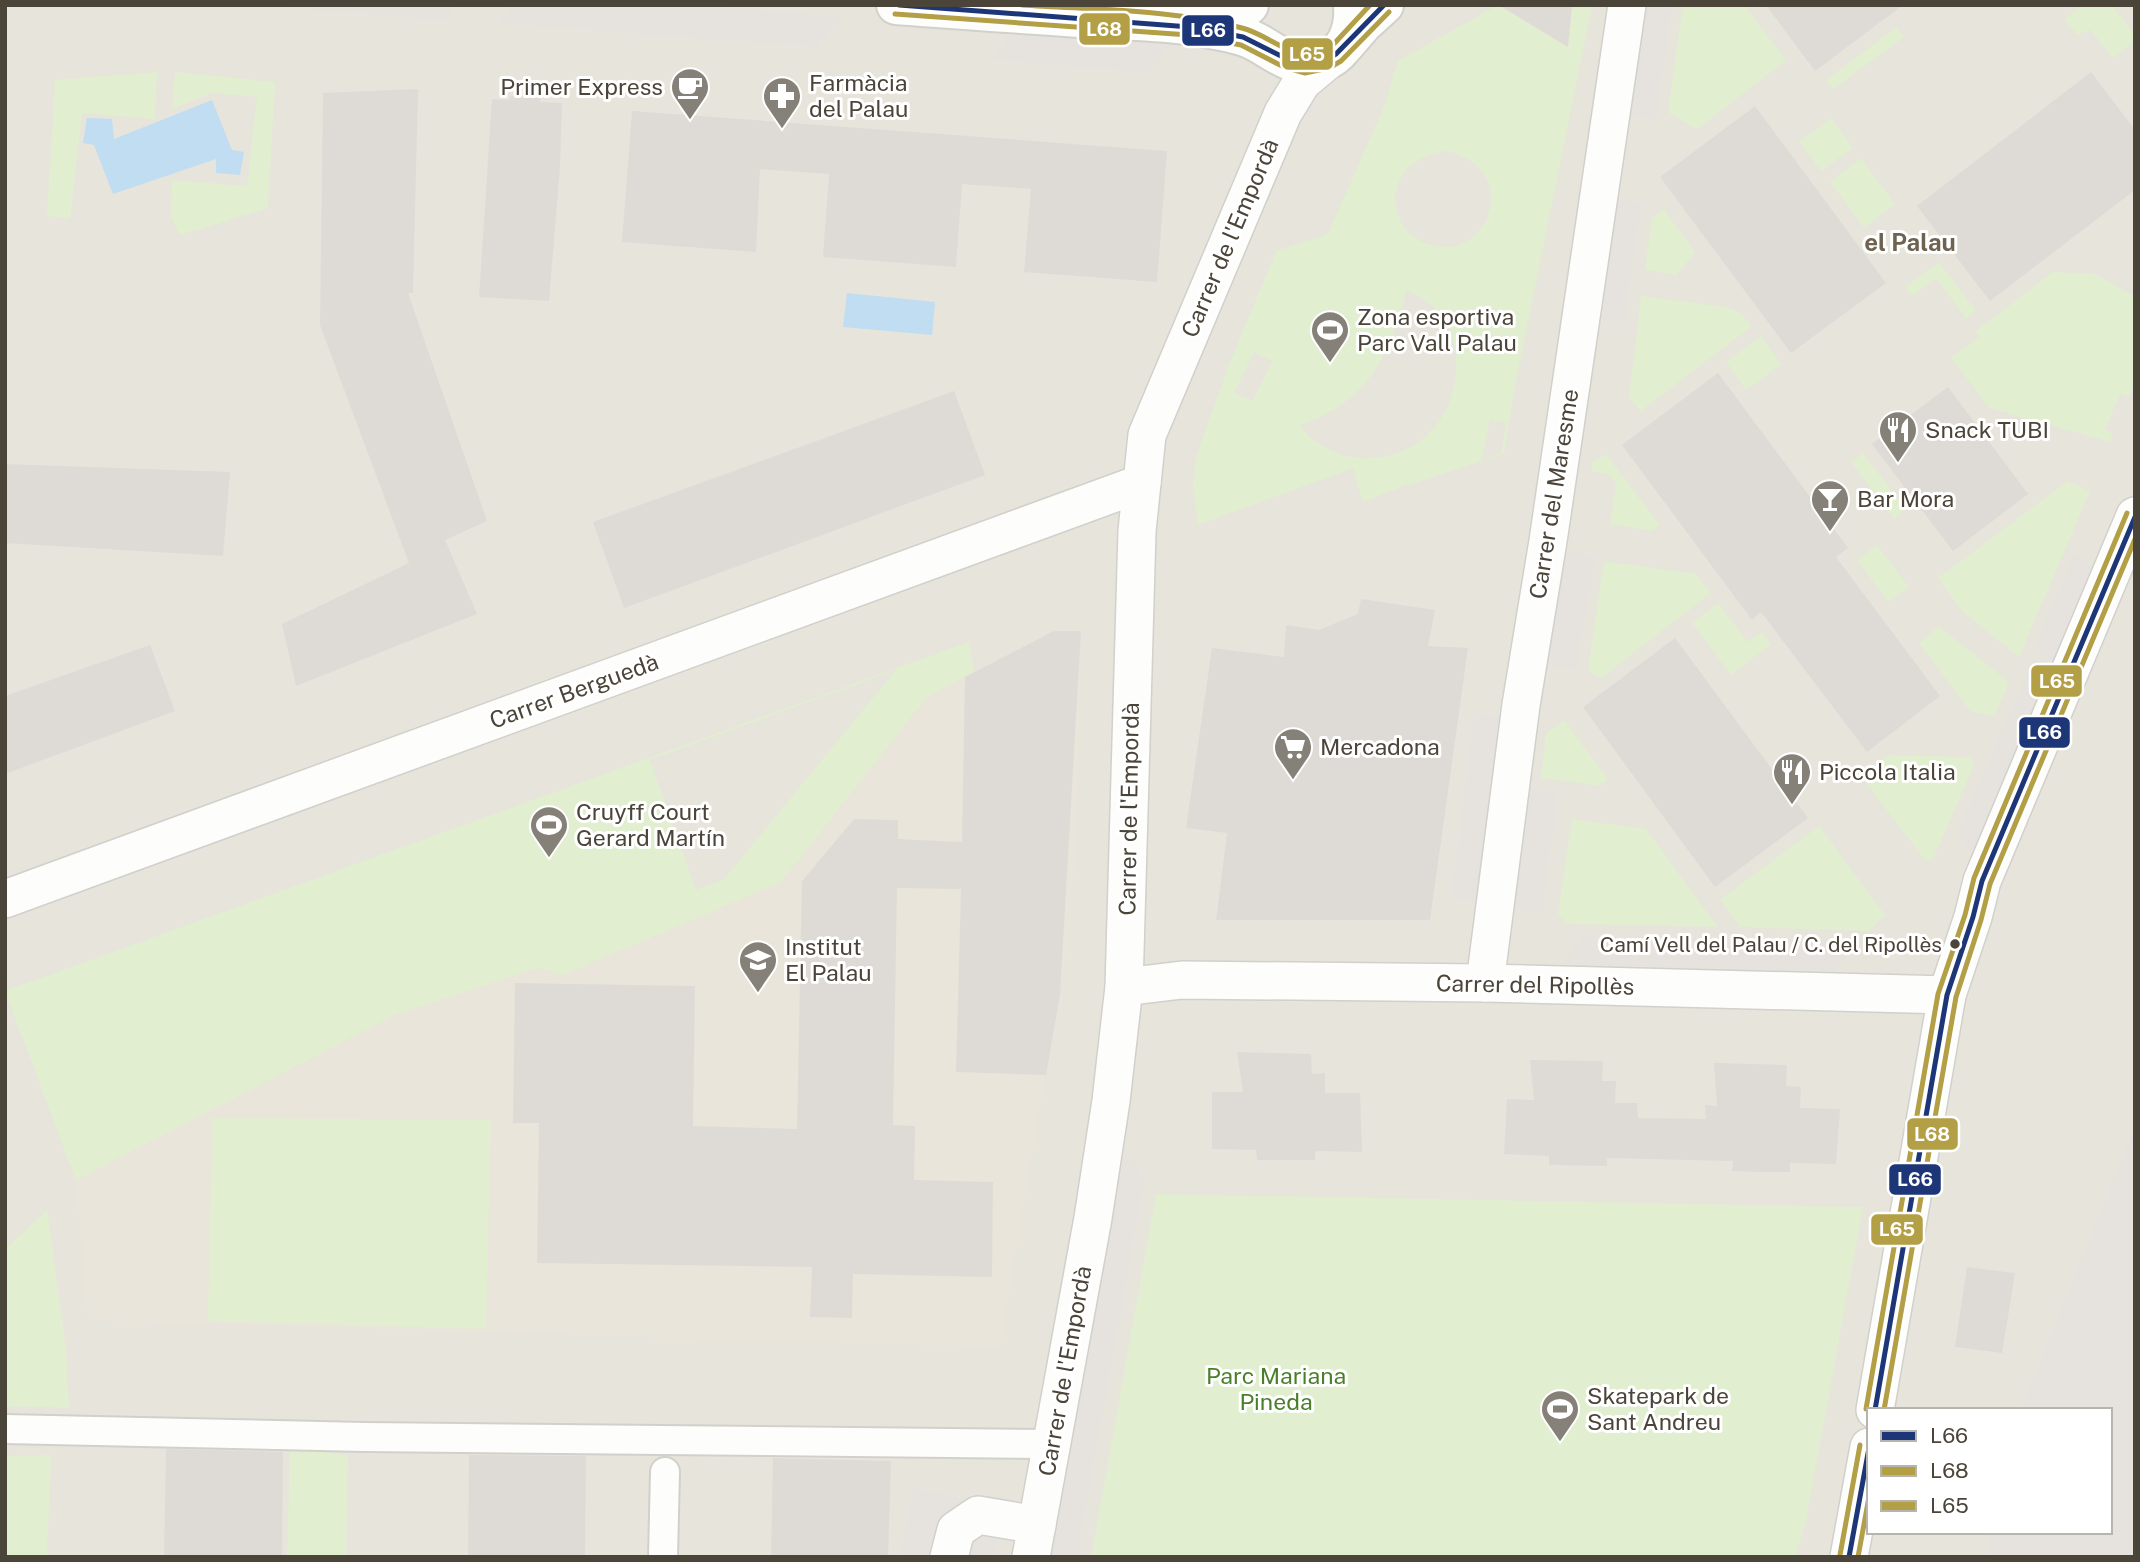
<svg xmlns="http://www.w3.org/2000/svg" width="2140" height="1562" font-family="'Public Sans',sans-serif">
<rect width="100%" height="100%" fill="#f4f2ee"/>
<path fill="#e7e4dc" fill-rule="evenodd" d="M5 5H2135V1557H5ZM1869 1410H2110V1532H1869Z"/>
<path fill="#eae5da" d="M1055 630 1081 631 1077 833 1067 944 1000 1347 88 1320 76 1180 397 1013 539 968 563 975 781 882 927 697Z"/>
<g fill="#e1eecf" fill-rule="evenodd">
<path d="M1498 5 1568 47 1572 5H1592L1513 396 1504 454 1398 488 1363 502 1353 468 1198 525 1193 487 1197 454 1227 370 1276 251 1328 234 1384 107 1398 61ZM1444 151C1523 164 1492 265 1428 244 1414 240 1403 229 1398 215 1387 181 1412 156 1444 151ZM1406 290C1485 319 1467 446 1380 457 1367 459 1351 459 1338 453 1324 447 1307 438 1300 425 1366 404 1392 354 1406 290ZM1254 352 1272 361 1253 401 1234 393ZM1490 420 1506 423 1501 453 1481 461Z"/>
<path d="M1683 5H1744L1786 60 1699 128 1695 129 1668 112Z"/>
<path d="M2082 5H2112L2135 35V42L2113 58 2090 30 2077 35 2065 19Z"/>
<path d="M1897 27 1904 37 1833 89 1826 80Z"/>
<path d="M157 72 155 119 82 113 70 219 47 216 55 80Z"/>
<path d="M175 72 275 82 268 208 180 235 171 216 172 180 247 186 257 97 212 93 172 109Z"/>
<path d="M1831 118 1853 148 1821 171 1799 142Z"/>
<path d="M1861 158 1895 204 1864 228 1830 182Z"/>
<path d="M1664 209 1695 252 1677 275 1645 270 1652 218Z"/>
<path d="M1939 262 1976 311 1966 319 1936 278 1912 296 1905 287Z"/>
<path d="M2053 272 2095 274 2135 297V384L2129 397 2120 394 2105 429 2113 434 2110 442 1989 408 1951 357 1979 337 1976 331Z"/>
<path d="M1641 296 1726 307 1741 313 1752 326 1641 411 1629 398Z"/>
<path d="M1761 336 1781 364 1746 390 1726 362Z"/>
<path d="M1863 453 1906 509 1894 519 1851 462Z"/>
<path d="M1606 454 1659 524 1653 531 1610 524 1616 484 1608 474 1592 471V463Z"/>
<path d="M2068 481 2090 491 2019 657 1962 611 1938 578Z"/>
<path d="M1877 545 1909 587 1888 602 1857 560Z"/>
<path d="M1604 561 1696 574 1711 593 1600 679 1588 670Z"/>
<path d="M1718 603 1748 642 1762 632 1771 644 1731 675 1692 623Z"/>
<path d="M1939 626 2009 682 1995 716 1970 711 1919 643Z"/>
<path d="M969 642 974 672 927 697 781 882 563 975 538 968 397 1014 76 1180 5 991ZM896 670 724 879 696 890 650 760Z"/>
<path d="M1564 720 1608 779 1601 786 1541 778 1546 734Z"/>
<path d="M1888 755 1970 757 1974 765 1933 859 1925 860 1866 783 1876 764Z"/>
<path d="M1572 819 1646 829 1718 927 1566 924 1558 914Z"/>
<path d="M1819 826 1885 915 1869 931 1740 927 1720 900Z"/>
<path d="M212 1118 491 1120 486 1329 208 1321Z"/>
<path d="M1156 1194 1863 1207 1806 1520 1795 1557H1091Z"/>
<path d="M47 1210 66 1348 69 1408 5 1406V1249Z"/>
<path d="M290 1448 348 1455 346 1557H287Z"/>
<path d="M51 1455 47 1557H5V1456Z"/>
</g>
<g fill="#e6e3df">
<path d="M254 5H457L444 20Z"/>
<path d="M512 5H698L843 17 817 47 498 23Z"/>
<path d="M1644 5H1672L1656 121 1627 114Z"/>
<path d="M1014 32 1092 39 1171 45 1148 72 988 60Z"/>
<path d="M1615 198 1641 203 1625 322 1596 319Z"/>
<path d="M1566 551 1596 556 1576 671 1546 666Z"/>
<path d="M2075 552 2097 575 2057 668 2035 646Z"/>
<path d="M2028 671 2047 694 1975 860 1958 831Z"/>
<path d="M1474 713 1505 717 1478 902 1451 899Z"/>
<path d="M1531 790 1558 795 1542 913 1513 910Z"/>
<path d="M1583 934 1601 935 1858 942 1833 971 1561 964Z"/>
<path d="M2135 1127V1557H1993L1984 1532H2110V1410H2020Z"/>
<path d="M1123 1151 1145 1177 1077 1557H1047Z"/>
<path d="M914 1488 1004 1508 996 1557H900Z"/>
</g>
<g fill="#c0ddf1">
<path d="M212 100 232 150 244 152 240 175 216 173V159L113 194 94 145 83 143 87 118 112 119 114 139Z"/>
<path d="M847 293 935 302 932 335 843 327Z"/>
</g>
<g fill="#dedbd6">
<path d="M1499 5H1572L1568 47Z"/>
<path d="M1766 5H1903L1815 71Z"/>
<path d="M2091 72 2135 130V190L1990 301 1917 206Z"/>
<path d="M418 89 413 293H408L487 521 445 540 477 614 296 686 282 624 409 563 320 325 323 93Z"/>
<path d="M510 96 541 97 540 102 562 103 560 167 549 301 479 297 492 99 510 100Z"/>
<path d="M1755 106 1886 283 1791 353 1660 177Z"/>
<path d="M632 111 1167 151 1157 282 1024 272 1031 189 962 184 956 267 823 257 829 174 760 169 756 252 622 242Z"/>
<path d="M1718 373 1848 548 1836 557 1940 696 1867 752 1761 612 1752 620 1622 445Z"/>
<path d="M1948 387 2028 494 1953 551 1872 444Z"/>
<path d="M954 391 985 475 624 608 593 522Z"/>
<path d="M5 464 230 472 223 556 5 543Z"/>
<path d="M1361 599 1435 610 1428 646 1468 648 1430 920H1216L1227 833 1186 828 1212 648 1284 657 1286 625 1319 630 1358 614Z"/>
<path d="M1054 631H1081L1060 995 1046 1075 956 1072 961 889 897 888 893 1125 915 1126 914 1180 993 1182 992 1277 853 1274 852 1318 810 1317 812 1267 537 1263 539 1123H513L515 983 695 986 693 1126 797 1129 802 881 854 819 898 820V839L962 842 965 677Z"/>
<path d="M1675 638 1808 818 1715 887 1583 707Z"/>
<path d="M150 645 175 711 5 774V696Z"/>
<path d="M1237 1052 1311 1054 1312 1074 1325 1073V1093H1360L1362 1152 1315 1151V1160H1257L1256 1150 1212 1149V1092H1243Z"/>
<path d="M1530 1060 1603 1061 1602 1081H1616L1615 1103H1637L1638 1118 1706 1119 1705 1105 1717 1106 1714 1063 1787 1065 1786 1086 1801 1087 1800 1108 1840 1109 1836 1164 1790 1163V1172H1758L1732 1171 1733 1161 1607 1158V1166L1549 1165V1156L1504 1154 1507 1099 1534 1100Z"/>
<path d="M1967 1267 2015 1273 2002 1353 1955 1347Z"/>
<path d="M166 1449 283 1452 282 1557H164Z"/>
<path d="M469 1455 586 1456 585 1557H468Z"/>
<path d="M773 1458 891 1461 888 1557H771Z"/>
</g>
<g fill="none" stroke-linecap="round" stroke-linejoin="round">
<defs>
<g id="pedestrian">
<path d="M5 1429 364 1437 1051 1444"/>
<path d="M663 1557 665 1472"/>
</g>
<g id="minor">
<path d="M5 899 1142 483"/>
<path d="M1485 983 1521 705 1548 541 1627 5"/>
<path d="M1124 987 1182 980 1485 983 1947 995"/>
<path d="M1875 1410 1947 995 1973 917 1982 881 2135 516"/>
<path d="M949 1557 956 1530 978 1515 1037 1525"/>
<path d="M1031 1557 1093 1218 1111 1101 1124 987 1137 531 1147 435 1283 113 1302 82 1332 57"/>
<path d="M1849 1557 1869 1447"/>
</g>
<g id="tertiary">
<path d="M896 5C964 10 1031 15 1098 19 1129 21 1162 21 1193 26 1210 29 1230 32 1245 37 1271 46 1288 70 1318 63 1345 57 1355 30 1353 5"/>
<path d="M1194 25 1242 11 1249 5"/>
<path d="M1344 46 1363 24 1384 5"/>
</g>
</defs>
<use href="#pedestrian" stroke="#d2d0cb" stroke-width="32"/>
<use href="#minor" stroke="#d2d0cb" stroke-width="40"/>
<use href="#tertiary" stroke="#d2d0cb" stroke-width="42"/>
<use href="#pedestrian" stroke="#fdfdfc" stroke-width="28"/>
<use href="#minor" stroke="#fdfdfc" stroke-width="37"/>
<use href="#tertiary" stroke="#fdfdfc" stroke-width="38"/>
<defs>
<g id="bus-1">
<path d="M899 5 1190 27 1243 37 1287 59 1305 64 1327 60 1336 54 1384 5"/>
<path d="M1875 1410 1947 995 1973 917 1982 881 2135 517"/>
<path d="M1849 1557 1869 1448"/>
</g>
<g id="bus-2">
<path d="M895 14 1189 35 1241 45 1284 67 1305 73 1329 68 1341 61 1389 12"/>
<path d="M1884 1410 1956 997 1981 920 1990 884 2135 539"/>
<path d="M1858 1557 1869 1497"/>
</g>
<g id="bus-3">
<path d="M1022 5C1095 10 1171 9 1242 28 1274 36 1296 68 1331 47L1370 5"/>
<path d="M1866 1409 1938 994 1965 915 1974 878 2127 513"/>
<path d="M1840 1555 1860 1445"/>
</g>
</defs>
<use href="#bus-1" stroke="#fff" stroke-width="10"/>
<use href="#bus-2" stroke="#fff" stroke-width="10"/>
<use href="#bus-3" stroke="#fff" stroke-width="10"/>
<use href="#bus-1" stroke="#1d3678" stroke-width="5"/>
<use href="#bus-2" stroke="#b39f46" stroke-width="5"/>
<use href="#bus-3" stroke="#b39f46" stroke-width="5"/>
</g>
<defs>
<symbol id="cafe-pin" viewBox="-11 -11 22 30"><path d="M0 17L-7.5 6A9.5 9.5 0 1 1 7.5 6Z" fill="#868178" stroke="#fff"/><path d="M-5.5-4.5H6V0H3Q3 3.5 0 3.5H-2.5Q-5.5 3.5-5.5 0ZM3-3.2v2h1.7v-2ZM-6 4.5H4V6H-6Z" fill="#fff"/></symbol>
<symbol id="pharmacy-pin" viewBox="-11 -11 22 30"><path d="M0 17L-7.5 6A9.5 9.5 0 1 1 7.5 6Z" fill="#868178" stroke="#fff"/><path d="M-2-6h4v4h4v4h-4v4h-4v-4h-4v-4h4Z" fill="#fff"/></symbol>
<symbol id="stadium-pin" viewBox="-11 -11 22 30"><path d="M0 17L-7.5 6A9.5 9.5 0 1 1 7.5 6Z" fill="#868178" stroke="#fff"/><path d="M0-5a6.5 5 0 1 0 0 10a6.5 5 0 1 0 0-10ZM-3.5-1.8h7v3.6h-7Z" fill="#fff"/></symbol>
<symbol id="restaurant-pin" viewBox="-11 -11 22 30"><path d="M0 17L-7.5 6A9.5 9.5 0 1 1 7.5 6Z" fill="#868178" stroke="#fff"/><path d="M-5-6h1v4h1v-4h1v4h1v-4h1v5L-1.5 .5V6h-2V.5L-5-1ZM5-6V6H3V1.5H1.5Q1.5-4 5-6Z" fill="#fff"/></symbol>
<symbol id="bar-pin" viewBox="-11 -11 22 30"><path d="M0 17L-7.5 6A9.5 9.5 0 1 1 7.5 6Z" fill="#868178" stroke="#fff"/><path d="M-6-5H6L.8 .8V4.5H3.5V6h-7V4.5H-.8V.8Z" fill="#fff"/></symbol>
<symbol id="supermarket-pin" viewBox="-11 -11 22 30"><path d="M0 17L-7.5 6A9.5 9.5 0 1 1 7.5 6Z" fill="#868178" stroke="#fff"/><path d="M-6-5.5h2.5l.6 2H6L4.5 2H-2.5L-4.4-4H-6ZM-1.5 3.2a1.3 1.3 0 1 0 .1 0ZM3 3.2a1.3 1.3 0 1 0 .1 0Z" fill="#fff"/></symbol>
<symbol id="school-pin" viewBox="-11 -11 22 30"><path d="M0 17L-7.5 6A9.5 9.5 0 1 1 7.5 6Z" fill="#868178" stroke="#fff"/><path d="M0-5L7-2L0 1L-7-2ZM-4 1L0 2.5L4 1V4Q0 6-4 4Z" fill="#fff"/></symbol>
</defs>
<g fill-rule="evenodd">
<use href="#cafe-pin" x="668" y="65" width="44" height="60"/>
<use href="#pharmacy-pin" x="760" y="74" width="44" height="60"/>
<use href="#stadium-pin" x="1308" y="308" width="44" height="60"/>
<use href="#restaurant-pin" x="1876" y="408" width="44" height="60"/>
<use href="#bar-pin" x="1808" y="477" width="44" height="60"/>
<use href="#supermarket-pin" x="1271" y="725" width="44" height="60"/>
<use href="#restaurant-pin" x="1770" y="750" width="44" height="60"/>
<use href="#stadium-pin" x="527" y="803" width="44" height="60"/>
<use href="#school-pin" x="736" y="938" width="44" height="60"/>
<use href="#stadium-pin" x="1538" y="1387" width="44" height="60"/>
</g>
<circle fill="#4b4439" stroke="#fff" stroke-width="2.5" cx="1955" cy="944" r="6"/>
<g text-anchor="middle" stroke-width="6" stroke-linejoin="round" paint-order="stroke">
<g font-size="21" fill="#4b4439" stroke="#fff" text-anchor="end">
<text x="1942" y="952">Camí Vell del Palau / C. del Ripollès</text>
</g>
<g font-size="23" fill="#4b4439" stroke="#fff" text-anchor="start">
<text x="809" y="91">Farmàcia<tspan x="809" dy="26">del Palau</tspan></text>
<text x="663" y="95" text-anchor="end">Primer Express</text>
<text x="1357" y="325">Zona esportiva<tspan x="1357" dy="26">Parc Vall Palau</tspan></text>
<text x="1925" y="438">Snack TUBI</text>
<text x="1857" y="507">Bar Mora</text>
<text x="1320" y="755">Mercadona</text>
<text x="1819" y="780">Piccola Italia</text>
<text x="576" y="820">Cruyff Court<tspan x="576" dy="26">Gerard Martín</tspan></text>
<text x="785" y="955">Institut<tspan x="785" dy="26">El Palau</tspan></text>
<text x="1587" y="1404">Skatepark de<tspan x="1587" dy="26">Sant Andreu</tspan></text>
</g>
<g font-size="23" fill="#4b4439" stroke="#fff">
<text transform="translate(1230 238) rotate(-67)" y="8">Carrer de l'Empordà</text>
<text transform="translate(1554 494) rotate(-81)" y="8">Carrer del Maresme</text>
<text transform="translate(574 691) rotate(-20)" y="8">Carrer Berguedà</text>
<text transform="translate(1129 809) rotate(-89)" y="8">Carrer de l'Empordà</text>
<text transform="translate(1535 985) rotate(1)" y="8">Carrer del Ripollès</text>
<text transform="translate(1065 1371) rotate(-80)" y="8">Carrer de l'Empordà</text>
</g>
<g font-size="23" fill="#4a7f2a" stroke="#fff">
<text x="1276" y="1384">Parc Mariana<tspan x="1276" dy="26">Pineda</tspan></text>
</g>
<g font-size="24" font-weight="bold" fill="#6e6250" stroke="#fff">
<text x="1910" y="251">el Palau</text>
</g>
</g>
<g stroke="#fff" stroke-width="2.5">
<rect x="1078" y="12" width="53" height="34" rx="7" fill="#b39f46"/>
<rect x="1181" y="14" width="54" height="33" rx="7" fill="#1d3678"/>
<rect x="1281" y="37" width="53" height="34" rx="7" fill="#b39f46"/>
<rect x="2030" y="664" width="53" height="34" rx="7" fill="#b39f46"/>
<rect x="2018" y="716" width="53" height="33" rx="7" fill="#1d3678"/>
<rect x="1906" y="1117" width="53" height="34" rx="7" fill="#b39f46"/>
<rect x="1888" y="1163" width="54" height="33" rx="7" fill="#1d3678"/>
<rect x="1870" y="1213" width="54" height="33" rx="7" fill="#b39f46"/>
</g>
<g font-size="19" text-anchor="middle" font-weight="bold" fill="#fff">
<text x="1104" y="36">L68</text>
<text x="1208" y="37">L66</text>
<text x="1307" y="61">L65</text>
<text x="2057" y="688">L65</text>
<text x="2044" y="739">L66</text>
<text x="1932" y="1141">L68</text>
<text x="1915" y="1186">L66</text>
<text x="1897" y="1236">L65</text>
</g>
<rect width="2140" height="1562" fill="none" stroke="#4b4439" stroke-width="14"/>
<rect x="1867" y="1408" width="245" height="126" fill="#ffffff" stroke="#b7b4b0" stroke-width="2"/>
<rect x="1881" y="1431" width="35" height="10" fill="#1d3678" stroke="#b7b4b0" stroke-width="2"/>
<text x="1930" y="1443" font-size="21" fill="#4b4439">L66</text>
<rect x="1881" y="1466" width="35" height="10" fill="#b39f46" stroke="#b7b4b0" stroke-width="2"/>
<text x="1930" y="1478" font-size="21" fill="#4b4439">L68</text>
<rect x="1881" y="1501" width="35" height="10" fill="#b39f46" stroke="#b7b4b0" stroke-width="2"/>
<text x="1930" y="1513" font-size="21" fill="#4b4439">L65</text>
</svg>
